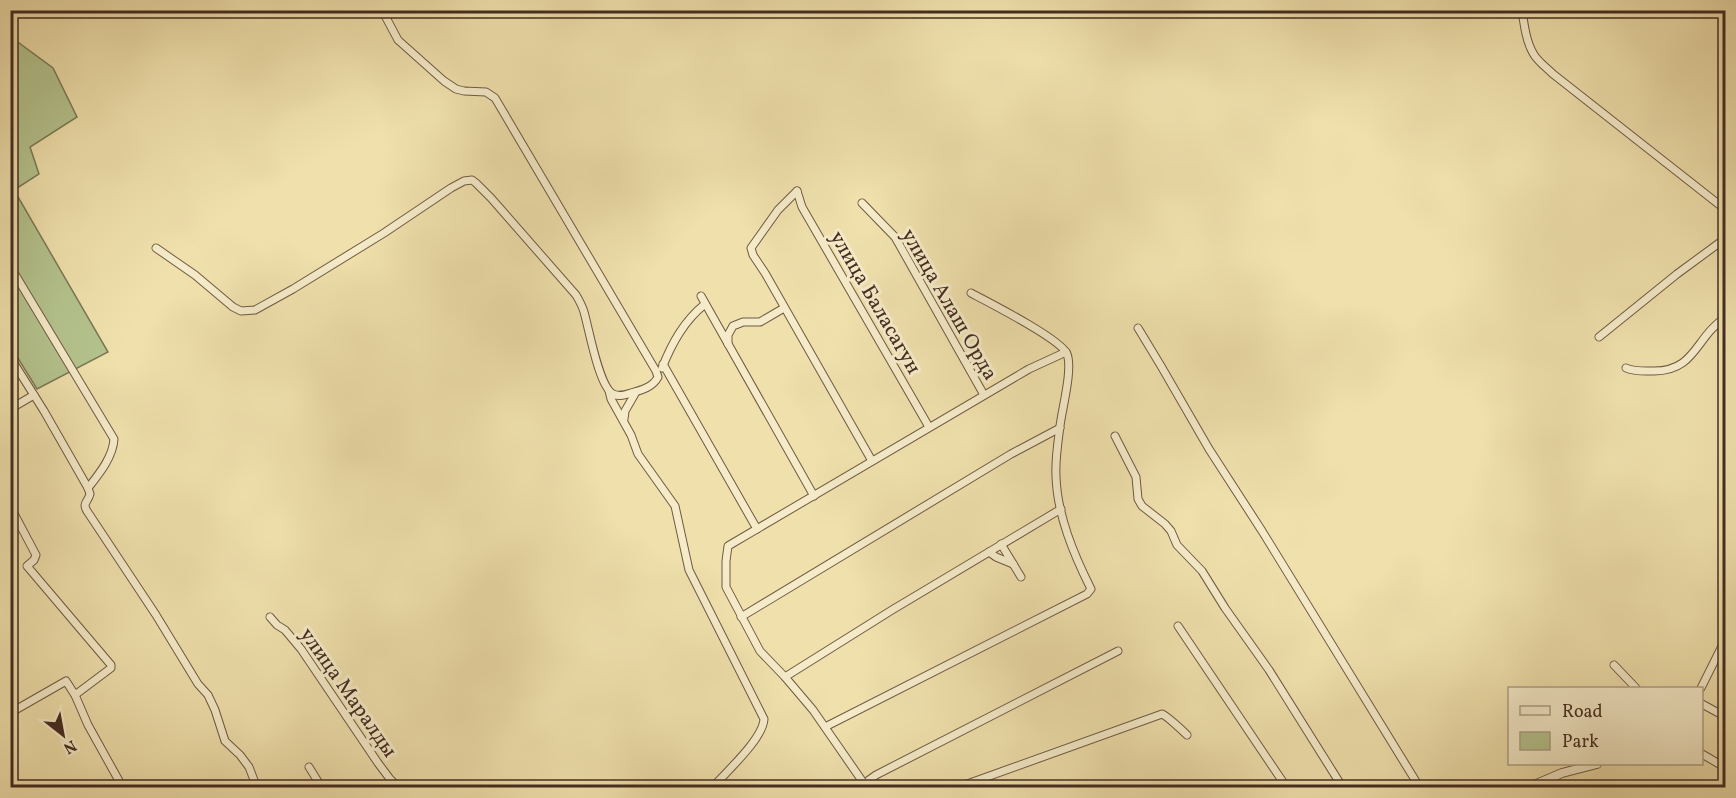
<svg xmlns="http://www.w3.org/2000/svg" width="1736" height="798" font-family="Vollkorn,serif">
<rect width="100%" height="100%" fill="#efe0ac"/>
<filter id="stains"><feTurbulence type="fractalNoise" baseFrequency=".00333" numOctaves="4"/><feColorMatrix values="0 0 0 0 .2 0 0 0 0 .09 0 0 0 0 .02 0 0 0 .5 -.17"/></filter>
<radialGradient id="worn" r=".72"><stop offset=".6" stop-color="#630" stop-opacity="0"/><stop offset="1" stop-color="#630" stop-opacity=".3"/></radialGradient>
<path fill="#b4c38d" stroke="#7c7857" stroke-width="1.5" d="M11 37 53 68 77 117 30 147 39 174 14 190 108 352 37 389 11 347Z"/>
<g fill="none" stroke-linecap="round" stroke-linejoin="round">
<defs>
<g id="minor">
<path d="M1522 10C1524 24 1526 41 1533 53 1537 61 1546 67 1553 74L1726 210"/>
<path d="M797 191 778 210 751 248 753 255 765 273 872 461"/>
<path d="M797 191 802 207 929 427"/>
<path d="M862 203 895 237 984 395"/>
<path d="M156 248 195 275 233 307 241 311 255 310 293 289 384 233 451 188 464 181 472 180 476 183 491 198 576 295C579 300 582 305 584 312 589 329 599 387 613 394 619 397 625 395 631 393 642 390 653 387 658 377L656 371 495 98 486 92 464 91 456 89 444 81 398 40 382 10"/>
<path d="M10 266 114 439C113 457 99 474 88 488"/>
<path d="M701 296 814 496"/>
<path d="M1138 328 1161 366 1209 449 1262 531 1420 788"/>
<path d="M1599 337 1677 274 1726 238"/>
<path d="M728 344V335L733 326 743 322H760L784 308"/>
<path d="M10 357 44 411 88 488 90 494C88 502 82 503 87 511L156 615 198 684 208 695 215 710 225 741 240 755 249 767 257 788"/>
<path d="M663 364 757 529"/>
<path d="M662 368C672 343 684 321 705 304"/>
<path d="M1626 368C1635 372 1644 371 1654 371 1696 371 1695 337 1726 317"/>
<path d="M609 391 611 399 631 435 638 454 675 506 689 570 764 719C763 739 726 772 712 788"/>
<path d="M10 409 34 395"/>
<path d="M624 419 625 411 636 392"/>
<path d="M1115 436 1136 477 1138 499 1142 506 1165 524 1171 531 1177 545 1202 571 1225 608 1269 670 1343 788"/>
<path d="M10 506 36 555 34 560 27 566 111 665V668L75 695"/>
<path d="M1001 544 1021 577"/>
<path d="M989 552 996 557 1013 564"/>
<path d="M270 617 277 625 285 630 301 649 378 763 390 779 399 788"/>
<path d="M741 617 1011 454 1060 428"/>
<path d="M1178 626 1287 788"/>
<path d="M1614 665 1636 688"/>
<path d="M785 677 892 610 1061 509"/>
<path d="M1701 688 1726 638"/>
<path d="M1702 704 1726 717"/>
<path d="M10 713 66 681 75 695 88 725 123 788"/>
<path d="M825 727 1087 594 1091 589C1074 555 1057 515 1056 476 1055 460 1058 442 1060 426 1062 409 1073 369 1067 354 1061 339 988 302 971 293"/>
<path d="M1702 754 1726 768"/>
<path d="M309 767 322 788"/>
<path d="M866 786 869 780 876 775 1118 651"/>
<path d="M867 788 813 710 785 677 760 651 726 587V561L728 546 1029 369 1066 352"/>
<path d="M956 788 1162 714C1167 716 1183 731 1187 735"/>
<path d="M1149 788 1163 786 1165 788"/>
</g>
<path id="tertiary" d="M1527 788 1562 773 1597 764"/>
</defs>
<use href="#minor" stroke="#6f5944" stroke-width="9"/>
<use href="#tertiary" stroke="#6f5944" stroke-width="10"/>
<use href="#minor" stroke="#f5ebc9" stroke-width="7"/>
<use href="#tertiary" stroke="#f5ebc9" stroke-width="8"/>
</g>
<g text-anchor="middle" stroke-width="6" stroke-linejoin="round" paint-order="stroke">
<g font-size="21" fill="#442c21" stroke="#f5ebc9">
<text transform="translate(876 302) rotate(60)" y="7">улица Баласагун</text>
<text transform="translate(950 304) rotate(60)" y="7">улица Алаш Орда</text>
<text transform="translate(349 692) rotate(55)" y="7">улица Маралды</text>
</g>
</g>
<rect width="1736" height="798" fill="none" stroke="#efe0ac" stroke-width="36"/>
<rect x="12" y="12" width="1712" height="774" fill="none" stroke="#442c21" stroke-width="3"/>
<rect x="18" y="18" width="1700" height="762" fill="none" stroke="#442c21" stroke-width="1.5"/>
<rect x="1508" y="687" width="195" height="78" fill="#f5ebc9" stroke="#ae9f86" stroke-width="1.5"/>
<rect x="1520" y="706" width="30" height="9" fill="#f5ebc9" stroke="#ae9f86" stroke-width="1.5"/>
<text x="1562" y="717" font-size="18" fill="#442c21">Road</text>
<rect x="1520" y="732" width="30" height="18" fill="#b4c38d" stroke="#ae9f86" stroke-width="1.5"/>
<text x="1562" y="747" font-size="18" fill="#442c21">Park</text>
<g transform="translate(63 735) rotate(149)" stroke="#f5ebc9" stroke-width="4.5" paint-order="stroke">
<path d="M0-4.5L10 22L0 15L-10 22Z" fill="#442c21"/>
<text y="-9" font-size="16" font-weight="bold" text-anchor="middle" fill="#442c21">N</text>
</g>
<rect width="100%" height="100%" filter="url(#stains)"/>
<rect width="100%" height="100%" fill="url(#worn)"/>
</svg>
